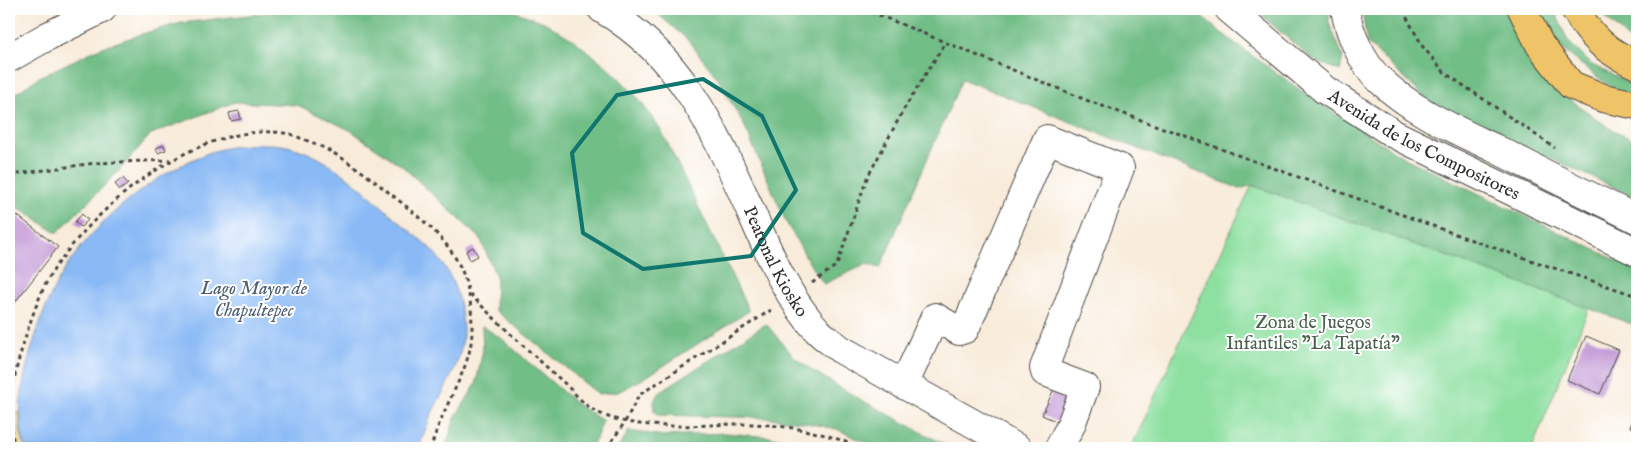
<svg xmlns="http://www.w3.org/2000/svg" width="1646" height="457" font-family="'IM FELL English',serif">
<rect width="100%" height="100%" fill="#fff"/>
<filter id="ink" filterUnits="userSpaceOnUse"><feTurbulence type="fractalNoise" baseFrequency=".02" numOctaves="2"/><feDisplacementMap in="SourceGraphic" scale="10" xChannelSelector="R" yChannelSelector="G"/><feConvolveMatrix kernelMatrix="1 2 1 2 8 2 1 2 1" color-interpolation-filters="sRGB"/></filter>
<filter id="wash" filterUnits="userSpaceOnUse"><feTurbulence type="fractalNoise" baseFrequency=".0096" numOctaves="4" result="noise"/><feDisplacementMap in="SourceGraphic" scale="20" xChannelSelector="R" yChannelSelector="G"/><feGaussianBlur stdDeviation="1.12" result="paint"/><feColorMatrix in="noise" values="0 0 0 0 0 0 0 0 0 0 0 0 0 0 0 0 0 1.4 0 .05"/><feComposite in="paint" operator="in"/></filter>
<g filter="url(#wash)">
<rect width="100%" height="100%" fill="#f8ebd9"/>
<path fill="#8ee0a1" stroke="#5c8666" d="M1252 185 1589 308 1532 448H1131Z"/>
<g fill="#72be87" stroke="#4e7459">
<path d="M317 9H508L544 22 575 41 610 69 638 98 662 132 749 311 643 379 618 392 598 394 495 310 496 276 480 238 402 166 350 130 297 105 235 102 151 134 117 173 57 233 9 202V98L41 76 100 48 142 34 181 23 267 13Z"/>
<path d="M652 9H1191L1236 44 1313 99 1403 157 1637 270V326L1252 185 1240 189 962 79 880 268 867 264 824 284 814 271 786 222 744 125 718 79 688 40Z"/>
<path d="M1254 9H1329V23L1343 56 1340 71 1313 60Z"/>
<path d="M1362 9H1505L1527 52 1567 97 1608 127 1637 142V198L1531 149 1443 115 1367 43Z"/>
<path d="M1537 9H1554L1568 41 1592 65 1637 86V106L1597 77 1552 41Z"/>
<path d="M1597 9H1637V41L1629 40Z"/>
<path d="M766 324 795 358 818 374 856 397 951 448H876L837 429 802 422 770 418 659 415 654 411C653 399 656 396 664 389Z"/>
<path d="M482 326 501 338 578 405 603 421 592 448H445L455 418 476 384 483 349Z"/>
<path d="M629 431 664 436 725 433 771 437 806 443 823 448H618Z"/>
</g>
<path fill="#eeda9e" stroke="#8c8264" d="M20 412V431L25 448H11L9 441V416Z"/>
<path fill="#8abaf6" stroke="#5a7290" d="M259 144C267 144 275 144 282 145 327 153 363 190 396 219 410 232 429 244 440 260 454 278 462 305 463 328 464 358 447 384 434 409 428 422 423 435 419 448H26C15 419 22 383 30 354 37 330 45 305 57 283 87 227 151 174 211 152 226 147 243 145 259 144Z"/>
<g id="blocks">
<g fill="#be91d3">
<path d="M239 111 241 119 231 121 229 113Z"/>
<path d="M164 145 166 150 158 153 156 148Z"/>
<path d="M123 178 128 184 120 190 115 184Z"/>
<path d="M9 209 58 247 9 310Z"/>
<path d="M82 214 88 220 81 227 75 222Z"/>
<path d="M473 247 478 256 470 260 466 251Z"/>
<path d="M1586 336 1619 350 1600 394 1567 380Z"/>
<path d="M1054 389 1078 400 1067 426 1042 415Z"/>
<path d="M1637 409V430L1630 427Z"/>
</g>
</g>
</g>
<g filter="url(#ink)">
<use href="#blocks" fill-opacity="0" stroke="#4a4845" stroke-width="1"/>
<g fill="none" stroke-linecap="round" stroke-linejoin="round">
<defs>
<g id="minor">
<path id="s1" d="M602 9C684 57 715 132 752 214 770 255 786 296 817 330 823 337 833 343 840 349L1017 448"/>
<path id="s2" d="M1229 9 1325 90 1394 134 1637 252"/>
<path d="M1345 9C1349 33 1362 63 1380 80 1412 111 1454 129 1494 148 1542 172 1589 196 1637 219"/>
<path d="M9 58 48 36 102 9"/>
<path d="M904 385 935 317 959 331 965 329 1047 139 1120 168 1044 368 1045 372 1085 387 1071 425 1059 448"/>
</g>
<g id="major">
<path d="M1522 9 1540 45 1571 85 1603 98 1637 105"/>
<path d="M1575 9C1591 38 1607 52 1637 65"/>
</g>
</defs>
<use href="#minor" stroke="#4a4845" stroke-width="30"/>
<use href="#major" stroke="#4a4845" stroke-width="30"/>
<g stroke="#4a4845" stroke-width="3" stroke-dasharray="4 4" stroke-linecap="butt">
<path d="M864 9 1086 100 1480 243 1637 296"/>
<path d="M1405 9 1407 18 1423 47 1445 73 1555 148"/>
<path d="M9 175 95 163 170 160"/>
<path d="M812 283 837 265 867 178 904 109 945 43"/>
<path d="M470 294C499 324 530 352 561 380 571 389 584 405 595 411 633 432 695 425 737 424 774 423 827 431 859 448"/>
<path d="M15 448C5 407 14 374 26 335 33 314 40 293 51 274 95 205 197 121 284 133 289 133 295 136 300 138 338 151 367 175 397 199 446 238 471 262 472 327 473 360 455 386 443 415 438 426 434 437 431 448"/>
<path d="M607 448 625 422 639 395 771 310"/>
</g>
<use href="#minor" stroke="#fff" stroke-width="28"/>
<use href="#major" stroke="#efc469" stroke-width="28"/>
</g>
</g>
<path fill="none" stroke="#0f766e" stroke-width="4" stroke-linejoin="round" d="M703 79 762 116 796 190 751 256 643 269 583 233 572 153 617 95Z"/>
<g text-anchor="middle" stroke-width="4" stroke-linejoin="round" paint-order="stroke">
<g font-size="18" fill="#2b2b2b" stroke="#fff">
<text dy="6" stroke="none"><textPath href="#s2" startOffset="239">Avenida de los Compositores</textPath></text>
<text dy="6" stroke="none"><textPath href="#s1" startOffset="312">Peatonal Kiosko</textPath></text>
</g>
<g font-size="18" fill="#49614e" stroke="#fff">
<text x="1313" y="328">Zona de Juegos<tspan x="1313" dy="21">Infantiles "La Tapatía"</tspan></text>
</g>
<g font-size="19" font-style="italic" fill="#4c5d72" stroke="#fff">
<text x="254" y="294">Lago Mayor de<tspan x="254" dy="22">Chapultepec</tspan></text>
</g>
</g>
<rect width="1646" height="457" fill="none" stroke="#fff" stroke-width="30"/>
</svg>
